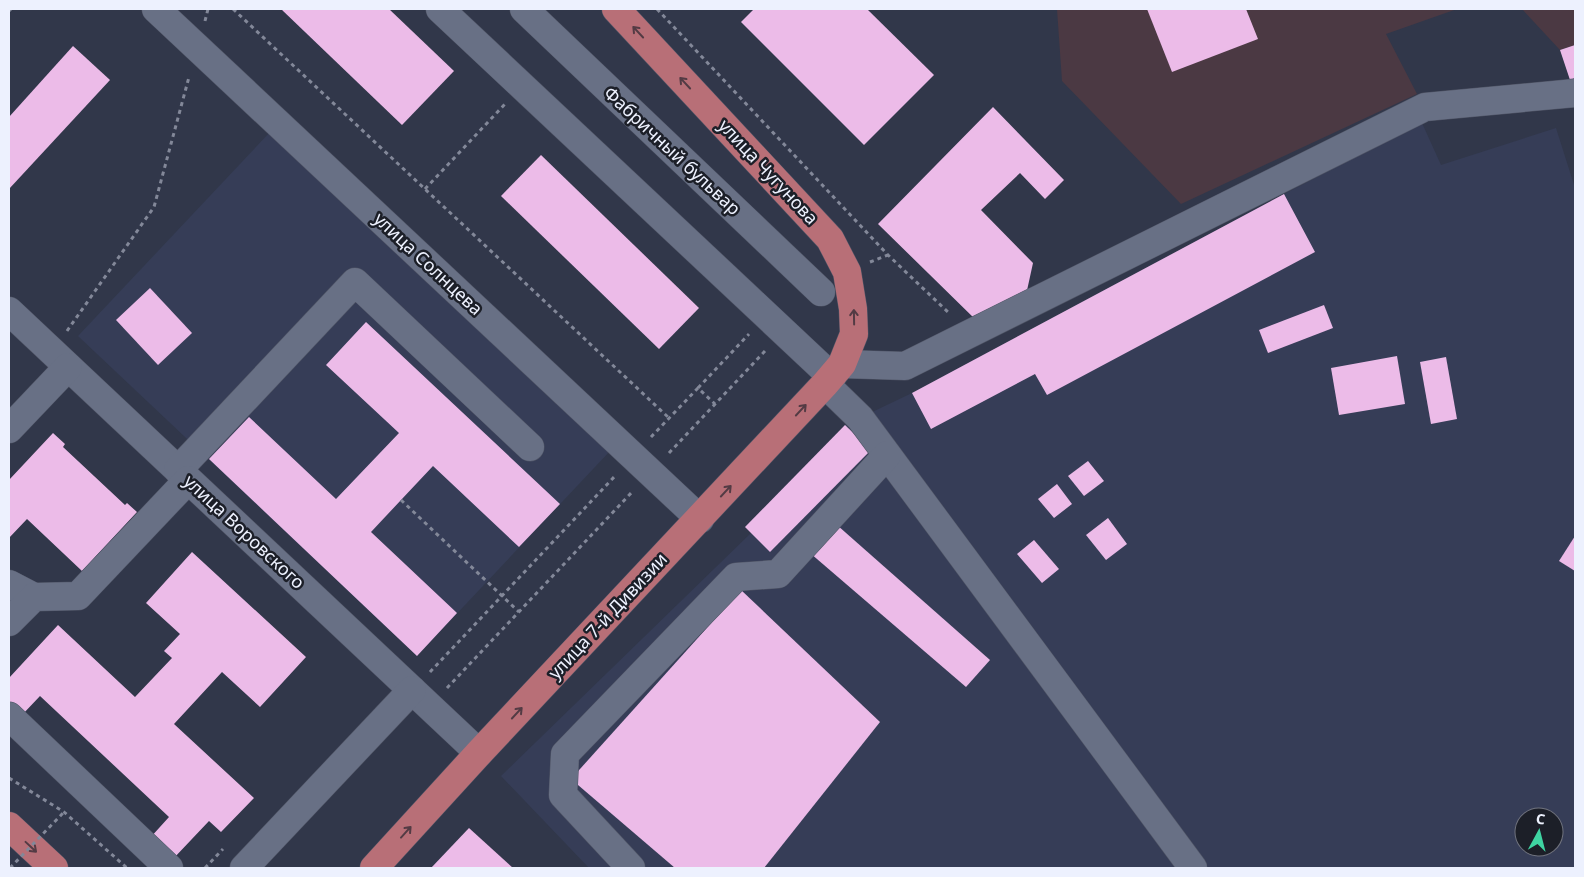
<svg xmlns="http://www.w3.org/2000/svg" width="1584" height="877" font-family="'Noto Sans',sans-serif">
<rect width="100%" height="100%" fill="#31374a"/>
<g fill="#363d57" fill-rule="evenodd">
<path d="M1422 123 1441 165 1556 128 1575 188V868H589L501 776 751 533 845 425 912 393 1284 194ZM1524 817H1554V847H1524Z"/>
<path d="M272 130 611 450 417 656 78 336Z"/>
</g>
<g fill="#4b3943">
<path d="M1057 9H1457L1386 34 1417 94 1181 204 1062 81Z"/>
<path d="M1522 9H1575V45L1560 50Z"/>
</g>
<g fill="#ecbbe8">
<path d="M281 9H389L454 71 402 125Z"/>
<path d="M754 9H867L934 75 864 145 741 22Z"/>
<path d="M1147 9H1246L1258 39 1172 72Z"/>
<path d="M1575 45V78L1570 80 1560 50Z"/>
<path d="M73 46 110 80 9 189V117Z"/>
<path d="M993 107 1064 180 1045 199 1020 173 981 210 1033 263 1026 295 978 322 878 224Z"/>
<path d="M541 155 699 308 659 349 501 196Z"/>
<path d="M1284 194 1315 252 1047 395 1035 374 931 429 912 393Z"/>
<path d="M150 288 192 333 158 365 116 320Z"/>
<path d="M1324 305 1333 328 1268 353 1259 330Z"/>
<path d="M366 322 560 504 519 547 433 466 401 500 371 532 457 613 417 656 209 459 249 417 336 499 399 433 326 365Z"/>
<path d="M1397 356 1405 404 1339 415 1331 368Z"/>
<path d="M1446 357 1457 419 1431 424 1420 362Z"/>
<path d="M845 425 871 450 770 552 745 527Z"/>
<path d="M53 433 65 444 63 447 125 505 127 503 137 512 82 571 27 519 9 538V480Z"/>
<path d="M1088 461 1104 481 1084 496 1068 476Z"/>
<path d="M1057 484 1072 504 1054 518 1038 499Z"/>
<path d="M1108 518 1127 544 1106 560 1086 535Z"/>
<path d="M837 525 990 660 966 687 810 553Z"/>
<path d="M1575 536V571L1559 561Z"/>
<path d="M1034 540 1059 569 1042 583 1017 554Z"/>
<path d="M192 552 306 657 260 707 222 672 174 724 254 798 221 832 209 821 173 859 150 838 169 817 40 696 22 715 9 703V678L58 625 135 697 172 658 164 651 180 634 146 603Z"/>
<path d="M741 590 880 722 764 868H675L571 779Z"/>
<path d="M469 828 513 868H431Z"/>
</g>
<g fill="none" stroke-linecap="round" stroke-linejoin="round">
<defs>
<g id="minor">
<path d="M156 9 700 519"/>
<path d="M440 9 832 377"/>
<path d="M524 9 821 292"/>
<path d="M9 311 479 753"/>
<path d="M842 364 905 366 1425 107 1575 93"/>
<path d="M825 384 860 418 1193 868"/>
<path d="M9 429 68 367"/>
<path d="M178 470 355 282 530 447"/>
<path d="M9 584 34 597"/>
<path d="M9 622 34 597 78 596 188 480"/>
<path d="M9 716 169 868"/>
<path d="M244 868 412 690"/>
<path d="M631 868 563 795 565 754 736 577 778 574 887 455"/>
</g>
<g id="major">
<path d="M9 826 54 868"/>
<path d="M374 868 479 753 825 384 842 364 854 334 853 309 847 272 830 239 616 9"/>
</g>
</defs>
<use href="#minor" stroke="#505566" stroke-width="29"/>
<use href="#major" stroke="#505566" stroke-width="29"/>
<g stroke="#838899" stroke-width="3" stroke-dasharray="4 4" stroke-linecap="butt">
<path d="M233 9 669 418"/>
<path d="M657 9 888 255 950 314"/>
<path d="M9 11 11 9"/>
<path d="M205 21 208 9"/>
<path d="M425 189 505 104"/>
<path d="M870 262 888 255"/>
<path d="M67 331 154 207 189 77"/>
<path d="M698 388 749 334"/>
<path d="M651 437 698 388 715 404"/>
<path d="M669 453 765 351"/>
<path d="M401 500 519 612"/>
<path d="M430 672 616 475"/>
<path d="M447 688 633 491"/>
<path d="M9 778 64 812 127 868"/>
<path d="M205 868 223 849"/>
</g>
<use href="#minor" stroke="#687085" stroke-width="28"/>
<use href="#major" stroke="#b86f77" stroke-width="28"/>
<path stroke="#838899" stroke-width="3" stroke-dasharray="4 4" stroke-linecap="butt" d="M10 868 64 812"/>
</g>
<defs><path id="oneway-shaft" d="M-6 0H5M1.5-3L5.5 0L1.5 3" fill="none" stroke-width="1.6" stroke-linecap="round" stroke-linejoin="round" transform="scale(1.25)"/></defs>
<g stroke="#533b44">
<use href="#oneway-shaft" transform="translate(638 32) rotate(-133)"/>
<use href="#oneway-shaft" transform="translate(685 83) rotate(-133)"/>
<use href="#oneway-shaft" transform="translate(854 317) rotate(-91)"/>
<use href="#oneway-shaft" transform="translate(801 410) rotate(-47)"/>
<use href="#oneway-shaft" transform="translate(726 491) rotate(-47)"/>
<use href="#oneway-shaft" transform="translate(517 713) rotate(-47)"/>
<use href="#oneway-shaft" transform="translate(406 832) rotate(-48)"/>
<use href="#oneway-shaft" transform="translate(31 847) rotate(43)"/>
</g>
<g text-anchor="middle" stroke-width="5" stroke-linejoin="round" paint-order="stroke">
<g font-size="18" fill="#edf1fe" stroke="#1c1f28">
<text transform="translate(672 151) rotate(43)" y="6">Фабричный бульвар</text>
<text transform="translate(768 172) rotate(47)" y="6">улица Чугунова</text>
<text transform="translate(428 264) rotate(43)" y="6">улица Солнцева</text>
<text transform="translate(244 532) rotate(43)" y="6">улица Воровского</text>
<text transform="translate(608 616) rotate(-47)" y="6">улица 7-й Дивизии</text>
</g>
</g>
<rect width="1584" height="877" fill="none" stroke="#edf1fe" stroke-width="20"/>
<g transform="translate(1539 832) rotate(7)"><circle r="24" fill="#1c1f28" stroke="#70737e"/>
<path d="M0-4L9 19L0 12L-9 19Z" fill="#3fd4a2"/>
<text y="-8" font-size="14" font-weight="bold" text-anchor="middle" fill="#edf1fe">С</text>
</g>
</svg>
